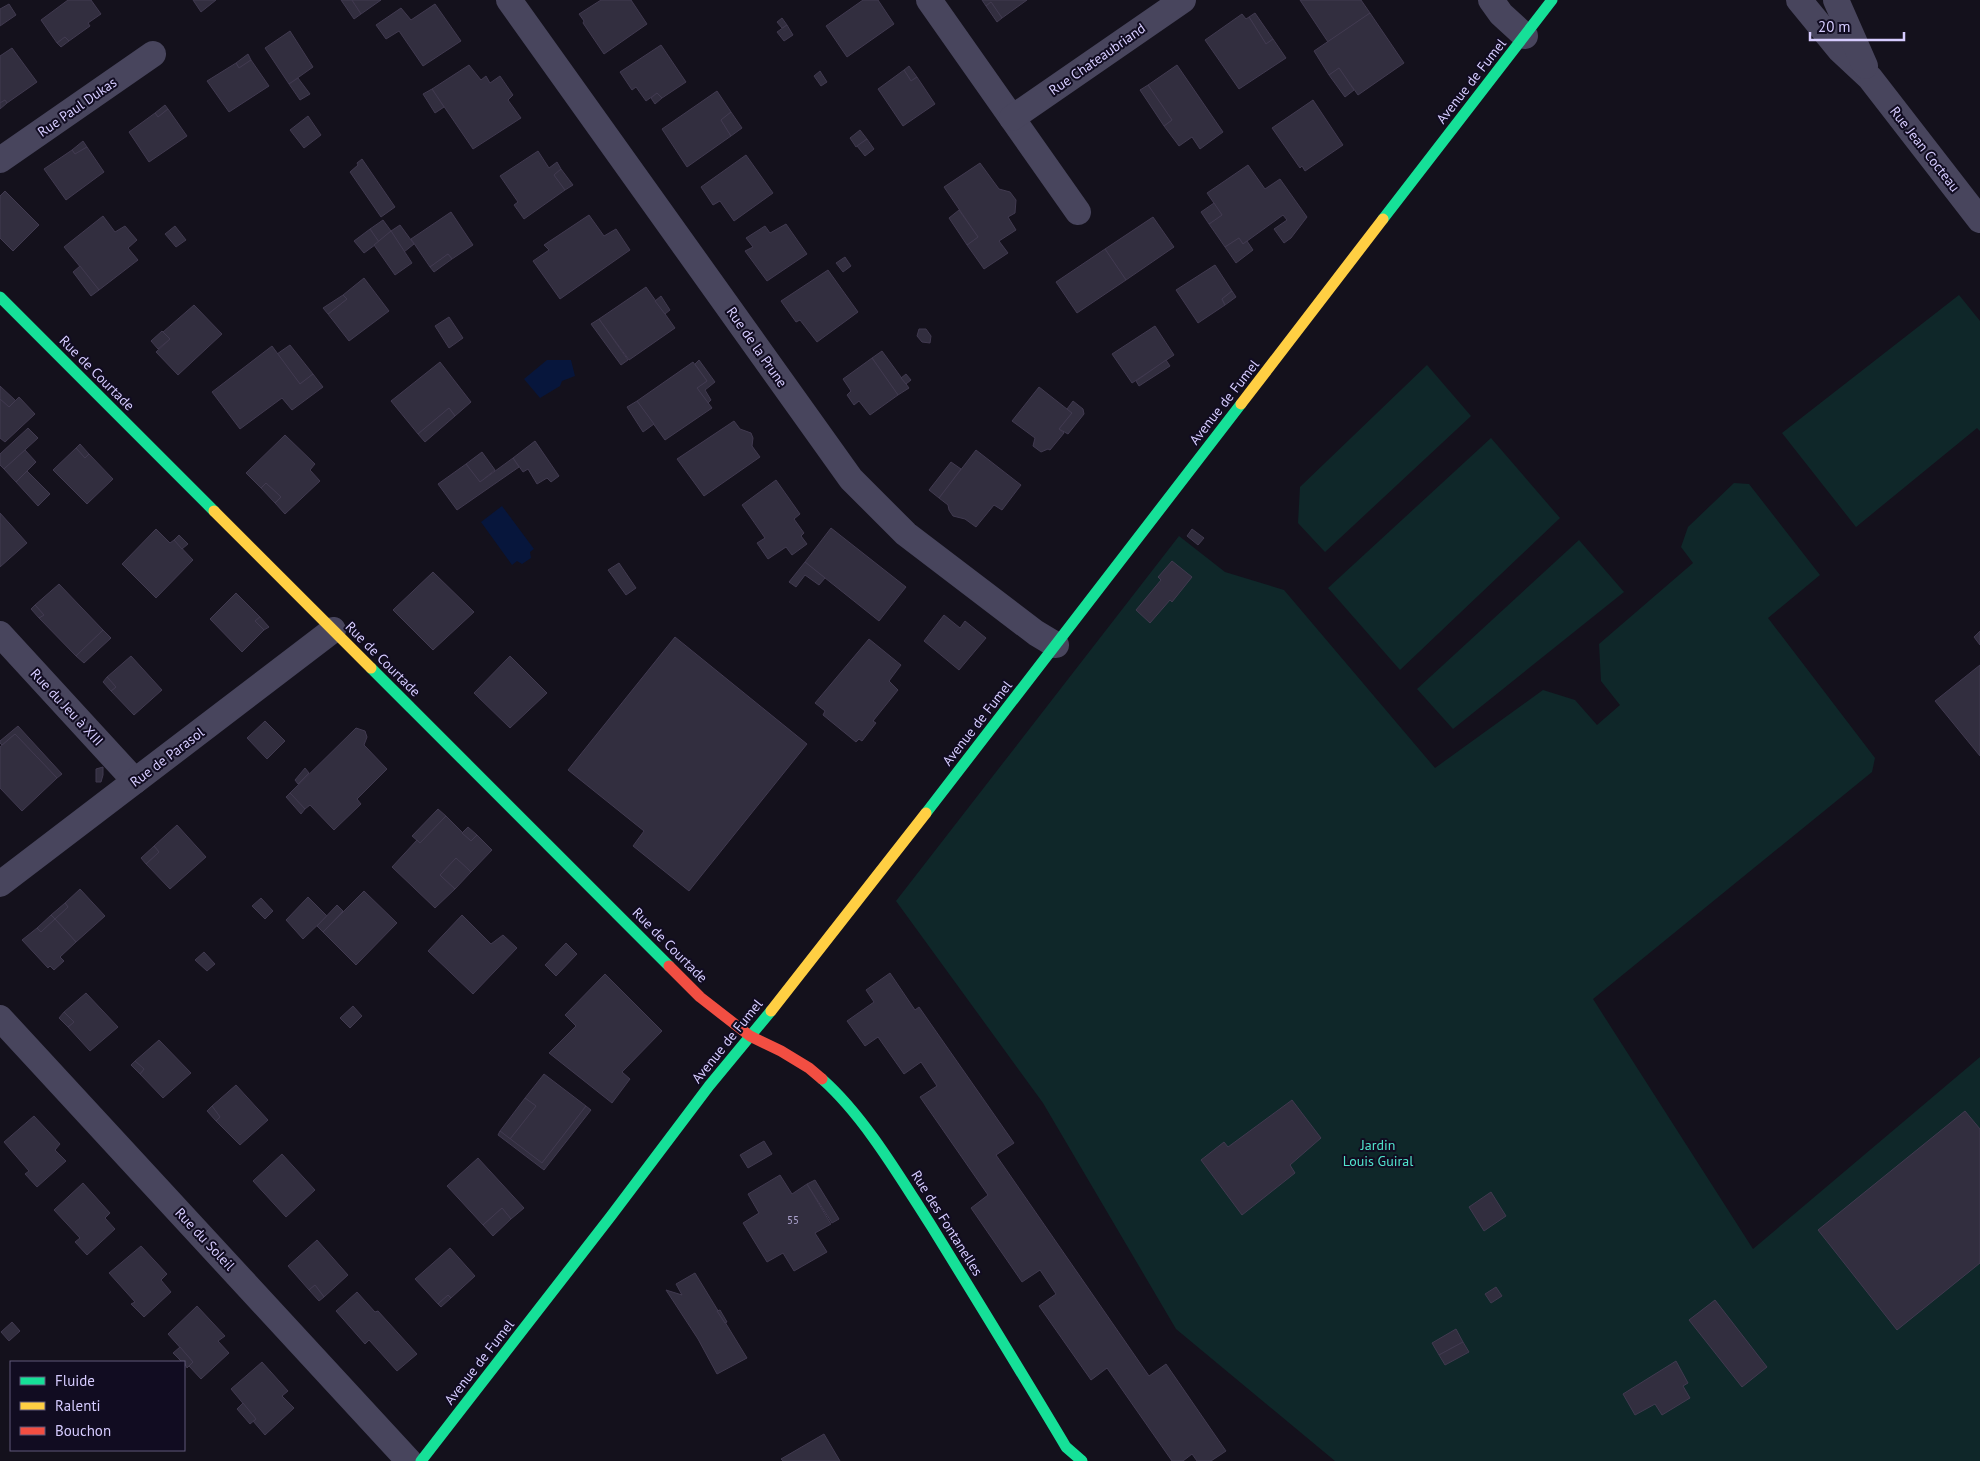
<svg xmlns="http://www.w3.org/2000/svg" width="1980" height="1461" font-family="'PT Sans',sans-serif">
<rect width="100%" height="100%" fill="#14111c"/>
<g fill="#0f2729">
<path d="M1959 295 1980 321V431L1977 428 1856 527 1782 433Z"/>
<path d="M1427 365 1471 416 1325 552 1298 523 1300 487Z"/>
<path d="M1491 438 1560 518 1400 670 1328 588Z"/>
<path d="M1734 483 1749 484 1820 575 1768 618 1875 758 1872 772 1593 999 1753 1249 1980 1057V1461H1335L1176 1329 1043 1103 896 901 1179 536 1225 572 1284 590 1435 768 1543 690 1575 700 1597 725 1620 705 1601 681 1599 644 1693 563 1681 547 1688 527Z"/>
<path d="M1579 540 1624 592 1453 729 1417 689Z"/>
</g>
<g fill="#07163c">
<path d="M547 360H571L575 376 562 381 560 386 540 398 524 379Z"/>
<path d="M502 506 534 549 530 552 531 558 522 564 517 561 512 565 481 522Z"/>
</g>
<g fill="#322e3f" stroke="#413a50">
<path d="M68 0H91L101 14 88 23 90 26 69 41 65 37 57 43 41 20Z"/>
<path d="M193 0H216L201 12Z"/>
<path d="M341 0H352L361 14 354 19Z"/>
<path d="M352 0H381L361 14Z"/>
<path d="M601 0H631L647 24 604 54 583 23 584 21 579 14Z"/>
<path d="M863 0H878L894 24 847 57 826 26Z"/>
<path d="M982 0H1027L1002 18 991 2 986 6Z"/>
<path d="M1300 0H1361L1370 13 1328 42Z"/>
<path d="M991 2 1002 18 997 22 986 6Z"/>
<path d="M9 4 16 15 0 26V9Z"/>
<path d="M435 4 461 41 423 66 399 31 386 39 376 25 401 8 411 20Z"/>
<path d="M1255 13 1273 39 1266 44 1249 17Z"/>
<path d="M1370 13 1404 63 1358 95 1339 68 1329 75 1314 51Z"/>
<path d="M1242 14 1246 19 1249 17 1266 44 1273 39 1286 58 1239 89 1205 40Z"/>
<path d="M782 18 787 25 782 28 777 22Z"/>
<path d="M787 25 793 35 784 41 777 32Z"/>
<path d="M290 31 313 67 289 84 265 48Z"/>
<path d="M65 37 69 41 61 47 57 43Z"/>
<path d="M661 45 686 82 662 98 657 93 646 101 636 87 632 90 620 72Z"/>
<path d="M12 48 37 82 7 103 5 100 0 103V56Z"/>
<path d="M248 54 251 60 239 68 236 63Z"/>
<path d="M251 60 269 86 229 112 207 81 236 63 239 68Z"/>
<path d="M469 65 481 80 486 76 490 83 500 76 513 95 508 100 521 118 473 149 432 89Z"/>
<path d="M1177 65 1223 132 1200 149 1192 137 1179 146 1164 126 1172 120 1148 85Z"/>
<path d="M909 66 917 77 911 81 904 70Z"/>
<path d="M1339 68 1354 90 1345 97 1329 75Z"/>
<path d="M904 70 911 81 917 77 935 104 903 126 878 89Z"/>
<path d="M820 71 827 82 821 86 814 76Z"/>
<path d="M298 78 310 94 300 100 289 84Z"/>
<path d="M1148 85 1172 120 1164 126 1140 90Z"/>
<path d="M432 89 444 107 435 113 423 94Z"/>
<path d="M717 91 731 112 721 120 731 136 687 167 662 129Z"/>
<path d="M657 93 662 98 655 104 651 98Z"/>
<path d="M5 100 7 103 0 109V103Z"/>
<path d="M1313 100 1343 145 1305 171 1302 166 1300 168 1272 128Z"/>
<path d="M165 105 168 109 158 117 155 113Z"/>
<path d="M168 109 187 136 149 162 129 132 155 113 158 117Z"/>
<path d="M731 112 742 128 731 136 721 120Z"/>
<path d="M308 116 321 135 304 148 290 130Z"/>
<path d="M860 130 867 139 856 147 850 138Z"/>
<path d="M867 139 874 149 865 156 857 146Z"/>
<path d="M83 141 87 147 75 154 72 150Z"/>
<path d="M87 147 104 172 66 200 44 169 72 150 75 154Z"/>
<path d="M538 151 549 168 557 162 561 169 554 175 565 190 524 219 514 205 518 202 500 176Z"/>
<path d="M746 155 773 193 734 221 720 201 713 205 701 187Z"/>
<path d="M362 159 395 207 381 217 350 172 358 165 357 163Z"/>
<path d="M980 163 999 189 1010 192 1016 200 1015 213 1008 217 1016 230 999 241 1008 253 984 269 967 245 978 237 944 187Z"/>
<path d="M1248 165 1265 189 1280 179 1307 217 1291 238 1284 243 1274 229 1287 220 1283 215 1243 244 1239 238 1225 247 1209 224 1222 215 1207 193Z"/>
<path d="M561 169 573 185 565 190 554 175Z"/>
<path d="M5 191 39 225 13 251 0 238V196Z"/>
<path d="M1214 203 1222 215 1209 224 1201 212Z"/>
<path d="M959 210 978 237 967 245 949 218Z"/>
<path d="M451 212 473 245 452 259 448 254 430 267 411 239Z"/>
<path d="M589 215 604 236 616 229 630 250 560 299 533 261 549 250 544 245Z"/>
<path d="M103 216 115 232 125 226 137 240 128 248 138 260 99 290 64 247Z"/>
<path d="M1153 217 1174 247 1126 280 1105 249Z"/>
<path d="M383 220 391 231 379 242 370 229Z"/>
<path d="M786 224 807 254 767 281 745 251 753 247 746 238 765 226 770 233Z"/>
<path d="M400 225 414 244 404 252 391 231Z"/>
<path d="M175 226 186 240 176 247 165 234Z"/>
<path d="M370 229 379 242 364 253 354 241Z"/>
<path d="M391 231 412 263 395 275 374 245Z"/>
<path d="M1239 238 1243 244 1247 241 1253 250 1236 263 1225 247Z"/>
<path d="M1105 249 1126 280 1077 313 1056 282Z"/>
<path d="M448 254 452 259 434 272 430 267Z"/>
<path d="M845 257 851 266 843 272 836 263Z"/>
<path d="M1215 265 1232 291 1222 299 1225 305 1198 323 1176 290Z"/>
<path d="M80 266 99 290 91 296 73 272Z"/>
<path d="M828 270 858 312 817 342 800 320 796 322 781 301Z"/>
<path d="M364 278 389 311 349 341 328 314 347 299 343 295Z"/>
<path d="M646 287 675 328 629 360 599 319Z"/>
<path d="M1232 291 1236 297 1225 305 1222 299Z"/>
<path d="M343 295 347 299 328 314 323 308Z"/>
<path d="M661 296 670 310 665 314 655 301Z"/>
<path d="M194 305 222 334 178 375 156 352 170 339 163 332Z"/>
<path d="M449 317 463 338 449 348 435 326Z"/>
<path d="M599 319 628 360 621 365 591 324Z"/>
<path d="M1155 326 1174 355 1132 383 1112 354Z"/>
<path d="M919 329H926L931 336 930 343 922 342 917 336Z"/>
<path d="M162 331 170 339 158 349 151 341Z"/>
<path d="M290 345 313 374 300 384 277 354Z"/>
<path d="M272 346 300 384 313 374 323 387 292 410 282 398 240 429 212 392Z"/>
<path d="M882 351 909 388 898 395 872 358Z"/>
<path d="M872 358 898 395 870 415 859 401 854 405 847 395 851 391 843 379Z"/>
<path d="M699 360 715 382 705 390 711 400 708 403 697 388 707 381 695 364Z"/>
<path d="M1166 360 1170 366 1139 386 1136 381Z"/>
<path d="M440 362 471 402 455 416 449 408 418 434 391 401Z"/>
<path d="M693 362 707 381 697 388 712 408 665 440 637 401Z"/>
<path d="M906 374 911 380 906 384 901 378Z"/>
<path d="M0 386 16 401 9 407 0 399Z"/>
<path d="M1039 387 1072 413 1059 429 1064 433 1050 450 1048 449 1041 452 1033 446 1035 438 1012 421Z"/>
<path d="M19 397 35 414 5 442 0 438V399L9 407Z"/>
<path d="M637 401 654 424 643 432 627 407Z"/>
<path d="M1073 401 1083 409 1084 414 1068 434 1059 429 1072 413 1067 409Z"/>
<path d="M449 408 455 416 425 442 418 434Z"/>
<path d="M734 421 740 429 751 433 753 438 752 446 760 457 704 496 677 459Z"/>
<path d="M28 428 38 438 4 469 0 465V454Z"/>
<path d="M285 435 315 464 310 470 320 481 285 514 275 503 281 497 266 483 261 488 246 473Z"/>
<path d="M535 441 559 476 551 482 547 478 537 484 528 469 523 472 513 458Z"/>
<path d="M80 444 89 454 85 458 76 448Z"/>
<path d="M76 448 85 458 89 454 113 479 87 504 53 470Z"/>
<path d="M25 450 36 462 16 482 4 469Z"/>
<path d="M976 450 1021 485 1002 510 994 505 976 527 965 519 953 516 949 510 948 505 939 498Z"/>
<path d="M482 452 495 470 480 482 466 464Z"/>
<path d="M513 458 519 467 457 510 438 484 466 464 480 482Z"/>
<path d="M951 462 961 469 939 498 929 490Z"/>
<path d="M27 471 50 494 38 506 16 482Z"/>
<path d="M776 480 800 514 794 519 804 533 801 536 807 544 792 555 786 547 768 559 757 543 765 538 742 505Z"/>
<path d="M266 483 281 497 275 503 261 488Z"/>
<path d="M0 513 27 543 0 567Z"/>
<path d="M831 528 906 587 879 621 805 562Z"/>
<path d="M156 529 170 543 174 540 193 560 156 598 122 564Z"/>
<path d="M1192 529 1204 538 1198 545 1187 536Z"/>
<path d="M179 535 188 544 182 549 174 540Z"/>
<path d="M1172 561 1192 577 1172 602 1170 600 1150 623 1136 610 1161 580 1158 577Z"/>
<path d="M805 562 825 578 819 585 805 575 796 587 789 582Z"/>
<path d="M619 563 636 588 626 595 608 570Z"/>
<path d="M433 572 474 612 433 650 393 610Z"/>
<path d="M59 584 103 630 76 656 39 618 44 615 35 605Z"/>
<path d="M236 593 260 617 255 621 264 630 242 652 210 619Z"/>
<path d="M35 605 44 615 39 618 31 609Z"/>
<path d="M944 615 960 628 965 621 986 638 959 670 924 641Z"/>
<path d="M260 617 269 627 264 630 255 621Z"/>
<path d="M103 630 111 638 84 663 76 656Z"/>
<path d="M1980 631V645L1974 637Z"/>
<path d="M675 637 807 744 689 891 633 846 644 831 568 770Z"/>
<path d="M869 639 901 665 889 681 898 690 873 721 876 723 862 741 859 739 856 742 823 715 825 711 815 703Z"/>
<path d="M131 656 162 690 134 715 111 691 116 687 107 677Z"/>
<path d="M510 656 547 693 510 728 474 693Z"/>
<path d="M1980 665V756L1935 701Z"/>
<path d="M107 677 116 687 111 691 103 682Z"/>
<path d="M265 721 285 741 267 759 247 738Z"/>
<path d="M18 726 62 774 57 778 15 734 2 745 0 743V741Z"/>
<path d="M356 728 365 731 367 737 364 745 387 769 357 799 361 804 334 830 310 805 305 809 290 793Z"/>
<path d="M15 734 57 778 22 811 0 788V747Z"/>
<path d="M103 767V775L101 782H96V769Z"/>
<path d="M305 768 309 773 298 784 295 780Z"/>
<path d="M290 793 305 809 301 814 286 797Z"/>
<path d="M438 809 446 816 420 843 412 836Z"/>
<path d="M446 816 471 841 477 835 492 850 471 872 456 858 440 875 455 889 435 908 392 867 417 840 420 843Z"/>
<path d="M177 825 206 857 170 889 146 864 159 852 154 846Z"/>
<path d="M468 827 477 835 471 841 462 833Z"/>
<path d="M154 846 159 852 146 864 141 858Z"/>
<path d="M456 858 471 872 455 889 440 875Z"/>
<path d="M80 889 105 916 76 942 55 919 68 907 65 903Z"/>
<path d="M364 891 397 923 356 965 323 932Z"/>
<path d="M308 897 327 916 303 939 286 920Z"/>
<path d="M261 898 273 911 265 919 252 906Z"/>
<path d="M65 903 68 907 55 919 51 915Z"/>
<path d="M337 905 343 911 323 932 317 926Z"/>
<path d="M51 915 55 919 41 932 37 928Z"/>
<path d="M462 915 491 944 503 935 517 948 473 994 428 951Z"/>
<path d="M55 919 76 942 60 957 64 961 54 970 50 966 48 968 22 940 37 928 41 932Z"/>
<path d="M566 943 577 954 556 976 545 965Z"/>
<path d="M204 952 215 964 207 971 195 960Z"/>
<path d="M890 973 915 1010 919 1007 1014 1143 996 1155 1149 1376 1166 1364 1226 1451 1211 1461H1197L1192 1454 1183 1461H1172L1107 1368 1091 1380 1039 1306 1056 1294 1040 1270 1022 1282 971 1208 988 1195 920 1097 937 1086 921 1062 904 1074 878 1037 865 1046 847 1021 874 1002 866 990Z"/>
<path d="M605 974 662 1031 622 1072 630 1079 612 1103 549 1053 576 1026 565 1015Z"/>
<path d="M86 993 118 1027 90 1051 68 1027 74 1022 64 1012Z"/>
<path d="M353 1006 362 1016 350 1028 340 1018Z"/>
<path d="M64 1012 74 1022 68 1027 59 1018Z"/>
<path d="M159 1040 191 1073 163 1098 140 1074 144 1069 135 1061Z"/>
<path d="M135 1061 144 1069 140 1074 131 1065Z"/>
<path d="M544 1074 586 1106 542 1163 510 1139 536 1106 525 1098Z"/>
<path d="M236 1085 268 1120 240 1145 216 1121 220 1117 212 1106Z"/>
<path d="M525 1098 536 1106 510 1139 500 1131Z"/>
<path d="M1292 1100 1321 1138 1290 1165 1295 1173 1242 1215 1201 1160 1224 1142 1228 1147Z"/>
<path d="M212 1106 220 1117 216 1121 207 1111Z"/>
<path d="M586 1106 591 1110 544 1170 498 1135 500 1131 542 1163Z"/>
<path d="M1965 1111 1980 1129V1263L1897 1330 1818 1230Z"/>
<path d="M34 1116 60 1144 55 1150 66 1161 37 1187 25 1174 29 1171 4 1142Z"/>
<path d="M764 1141 772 1154 748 1168 740 1155Z"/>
<path d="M282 1154 315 1190 286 1217 253 1181Z"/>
<path d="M478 1158 524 1208 511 1219 502 1208 483 1225 447 1186Z"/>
<path d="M780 1175 792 1194 807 1184 831 1224 815 1233 827 1252 794 1271 783 1253 767 1262 743 1223 759 1213 748 1194Z"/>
<path d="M815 1180 839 1219 832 1223 807 1184Z"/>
<path d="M83 1183 110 1213 105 1218 115 1229 87 1255 75 1242 80 1238 54 1210Z"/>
<path d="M1491 1192 1506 1216 1484 1231 1469 1207Z"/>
<path d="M502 1208 511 1219 493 1236 483 1225Z"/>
<path d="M317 1240 348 1275 324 1297 315 1285 309 1290 288 1266Z"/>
<path d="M141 1246 167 1274 161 1280 171 1292 144 1317 131 1304 135 1302 109 1273Z"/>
<path d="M450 1248 475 1276 451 1298 448 1295 438 1304 415 1279Z"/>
<path d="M695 1273 747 1358 717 1374 698 1339 666 1290 682 1295 676 1284Z"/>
<path d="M315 1285 324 1297 319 1301 309 1290Z"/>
<path d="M1496 1287 1502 1296 1491 1303 1485 1294Z"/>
<path d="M357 1292 375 1312 378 1311 417 1354 397 1371 369 1340 365 1344 336 1311Z"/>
<path d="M448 1295 451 1298 441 1307 438 1304Z"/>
<path d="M1715 1300 1767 1367 1742 1387 1689 1320Z"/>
<path d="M197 1306 225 1336 218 1341 229 1353 201 1379 189 1366 193 1362 168 1334Z"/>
<path d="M720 1310 727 1322 725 1323 717 1311Z"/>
<path d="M12 1322 20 1331 9 1341 1 1332Z"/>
<path d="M1456 1329 1463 1342 1439 1355 1432 1343Z"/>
<path d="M1463 1342 1469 1352 1445 1365 1439 1355Z"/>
<path d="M180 1347 193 1362 187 1368 184 1362H182L173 1353Z"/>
<path d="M1676 1361 1688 1383 1683 1386 1690 1398 1662 1415 1655 1404 1635 1415 1623 1394Z"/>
<path d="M262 1362 288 1391 282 1396 294 1408 265 1435 253 1421 256 1419 231 1389Z"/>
<path d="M243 1403 256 1419 250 1424 237 1409Z"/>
<path d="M824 1434 840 1461H783L781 1459Z"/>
</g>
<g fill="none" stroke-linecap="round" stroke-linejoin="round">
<g stroke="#48455d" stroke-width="26">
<path d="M509 0 851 479 906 534 1036 633 1056 645"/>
<path d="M929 0 1078 212"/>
<path d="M1491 0 1501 14 1525 36"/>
<path d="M1799 0 1840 50 1870 78 1980 220"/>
<path d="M1836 0 1865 66"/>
<path d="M1012 118 1183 0"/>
<path d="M0 160 153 54"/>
<path d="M0 634 135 781"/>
<path d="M0 884 333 630"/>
<path d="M0 1018 409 1461"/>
</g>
<g stroke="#16e098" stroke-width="11">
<path d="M1383 219 1552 0"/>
<path d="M0 297 214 511"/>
<path d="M371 668 669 966"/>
<path d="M926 813 1241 404"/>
<path d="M822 1079C865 1117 901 1179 932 1227 977 1300 1022 1373 1066 1447L1082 1461"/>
<path d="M421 1461 611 1216 709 1086 771 1011"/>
</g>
<g stroke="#ffcf43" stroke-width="11">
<path d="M1241 404 1383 219"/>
<path d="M214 511 371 668"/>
<path d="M771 1011 926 813"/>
</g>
<path stroke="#f24e42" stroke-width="11" d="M669 966 700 997 750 1036 781 1051 809 1068 822 1079"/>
</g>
<g text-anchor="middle" stroke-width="4" stroke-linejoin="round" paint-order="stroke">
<g font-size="11" fill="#ada4cf">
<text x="793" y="1224">55</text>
</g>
<g font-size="14" fill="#d6ccff" stroke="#110c21">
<text transform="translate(1097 59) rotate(-35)" y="5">Rue Chateaubriand</text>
<text transform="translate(1471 81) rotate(-52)" y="5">Avenue de Fumel</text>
<text transform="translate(77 107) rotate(-35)" y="5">Rue Paul Dukas</text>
<text transform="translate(1925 149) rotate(52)" y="5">Rue Jean Cocteau</text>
<text transform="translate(757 347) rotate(55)" y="5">Rue de la Prune</text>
<text transform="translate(97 373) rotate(45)" y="5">Rue de Courtade</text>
<text transform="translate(1224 402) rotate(-52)" y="5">Avenue de Fumel</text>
<text transform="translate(383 659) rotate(45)" y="5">Rue de Courtade</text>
<text transform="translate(67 707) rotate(47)" y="5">Rue du Jeu à XIII</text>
<text transform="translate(977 723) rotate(-52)" y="5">Avenue de Fumel</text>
<text transform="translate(167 757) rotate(-37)" y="5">Rue de Parasol</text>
<text transform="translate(670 945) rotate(45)" y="5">Rue de Courtade</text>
<text transform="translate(727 1041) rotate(-51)" y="5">Avenue de Fumel</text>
<text transform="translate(947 1223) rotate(58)" y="5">Rue des Fontanelles</text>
<text transform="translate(205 1239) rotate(47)" y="5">Rue du Soleil</text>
<text transform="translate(479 1362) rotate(-52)" y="5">Avenue de Fumel</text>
</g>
<g font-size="14" fill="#51e5ce" stroke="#110c21">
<text x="1378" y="1150">Jardin<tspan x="1378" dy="16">Louis Guiral</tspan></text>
</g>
</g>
<rect x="10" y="1361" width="175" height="90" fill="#110c21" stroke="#60597a"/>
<rect x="20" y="1377" width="25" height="8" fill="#16e098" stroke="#60597a"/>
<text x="55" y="1386" font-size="15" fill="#d6ccff">Fluide</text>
<rect x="20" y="1402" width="25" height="8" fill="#ffcf43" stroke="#60597a"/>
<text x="55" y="1411" font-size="15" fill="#d6ccff">Ralenti</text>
<rect x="20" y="1427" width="25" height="8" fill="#f24e42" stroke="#60597a"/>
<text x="55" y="1436" font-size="15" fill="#d6ccff">Bouchon</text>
<path d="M1810 32v8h94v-8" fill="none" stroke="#d6ccff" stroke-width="2.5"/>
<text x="1818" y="32" font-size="15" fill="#d6ccff" stroke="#110c21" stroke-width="4" paint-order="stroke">20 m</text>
</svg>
